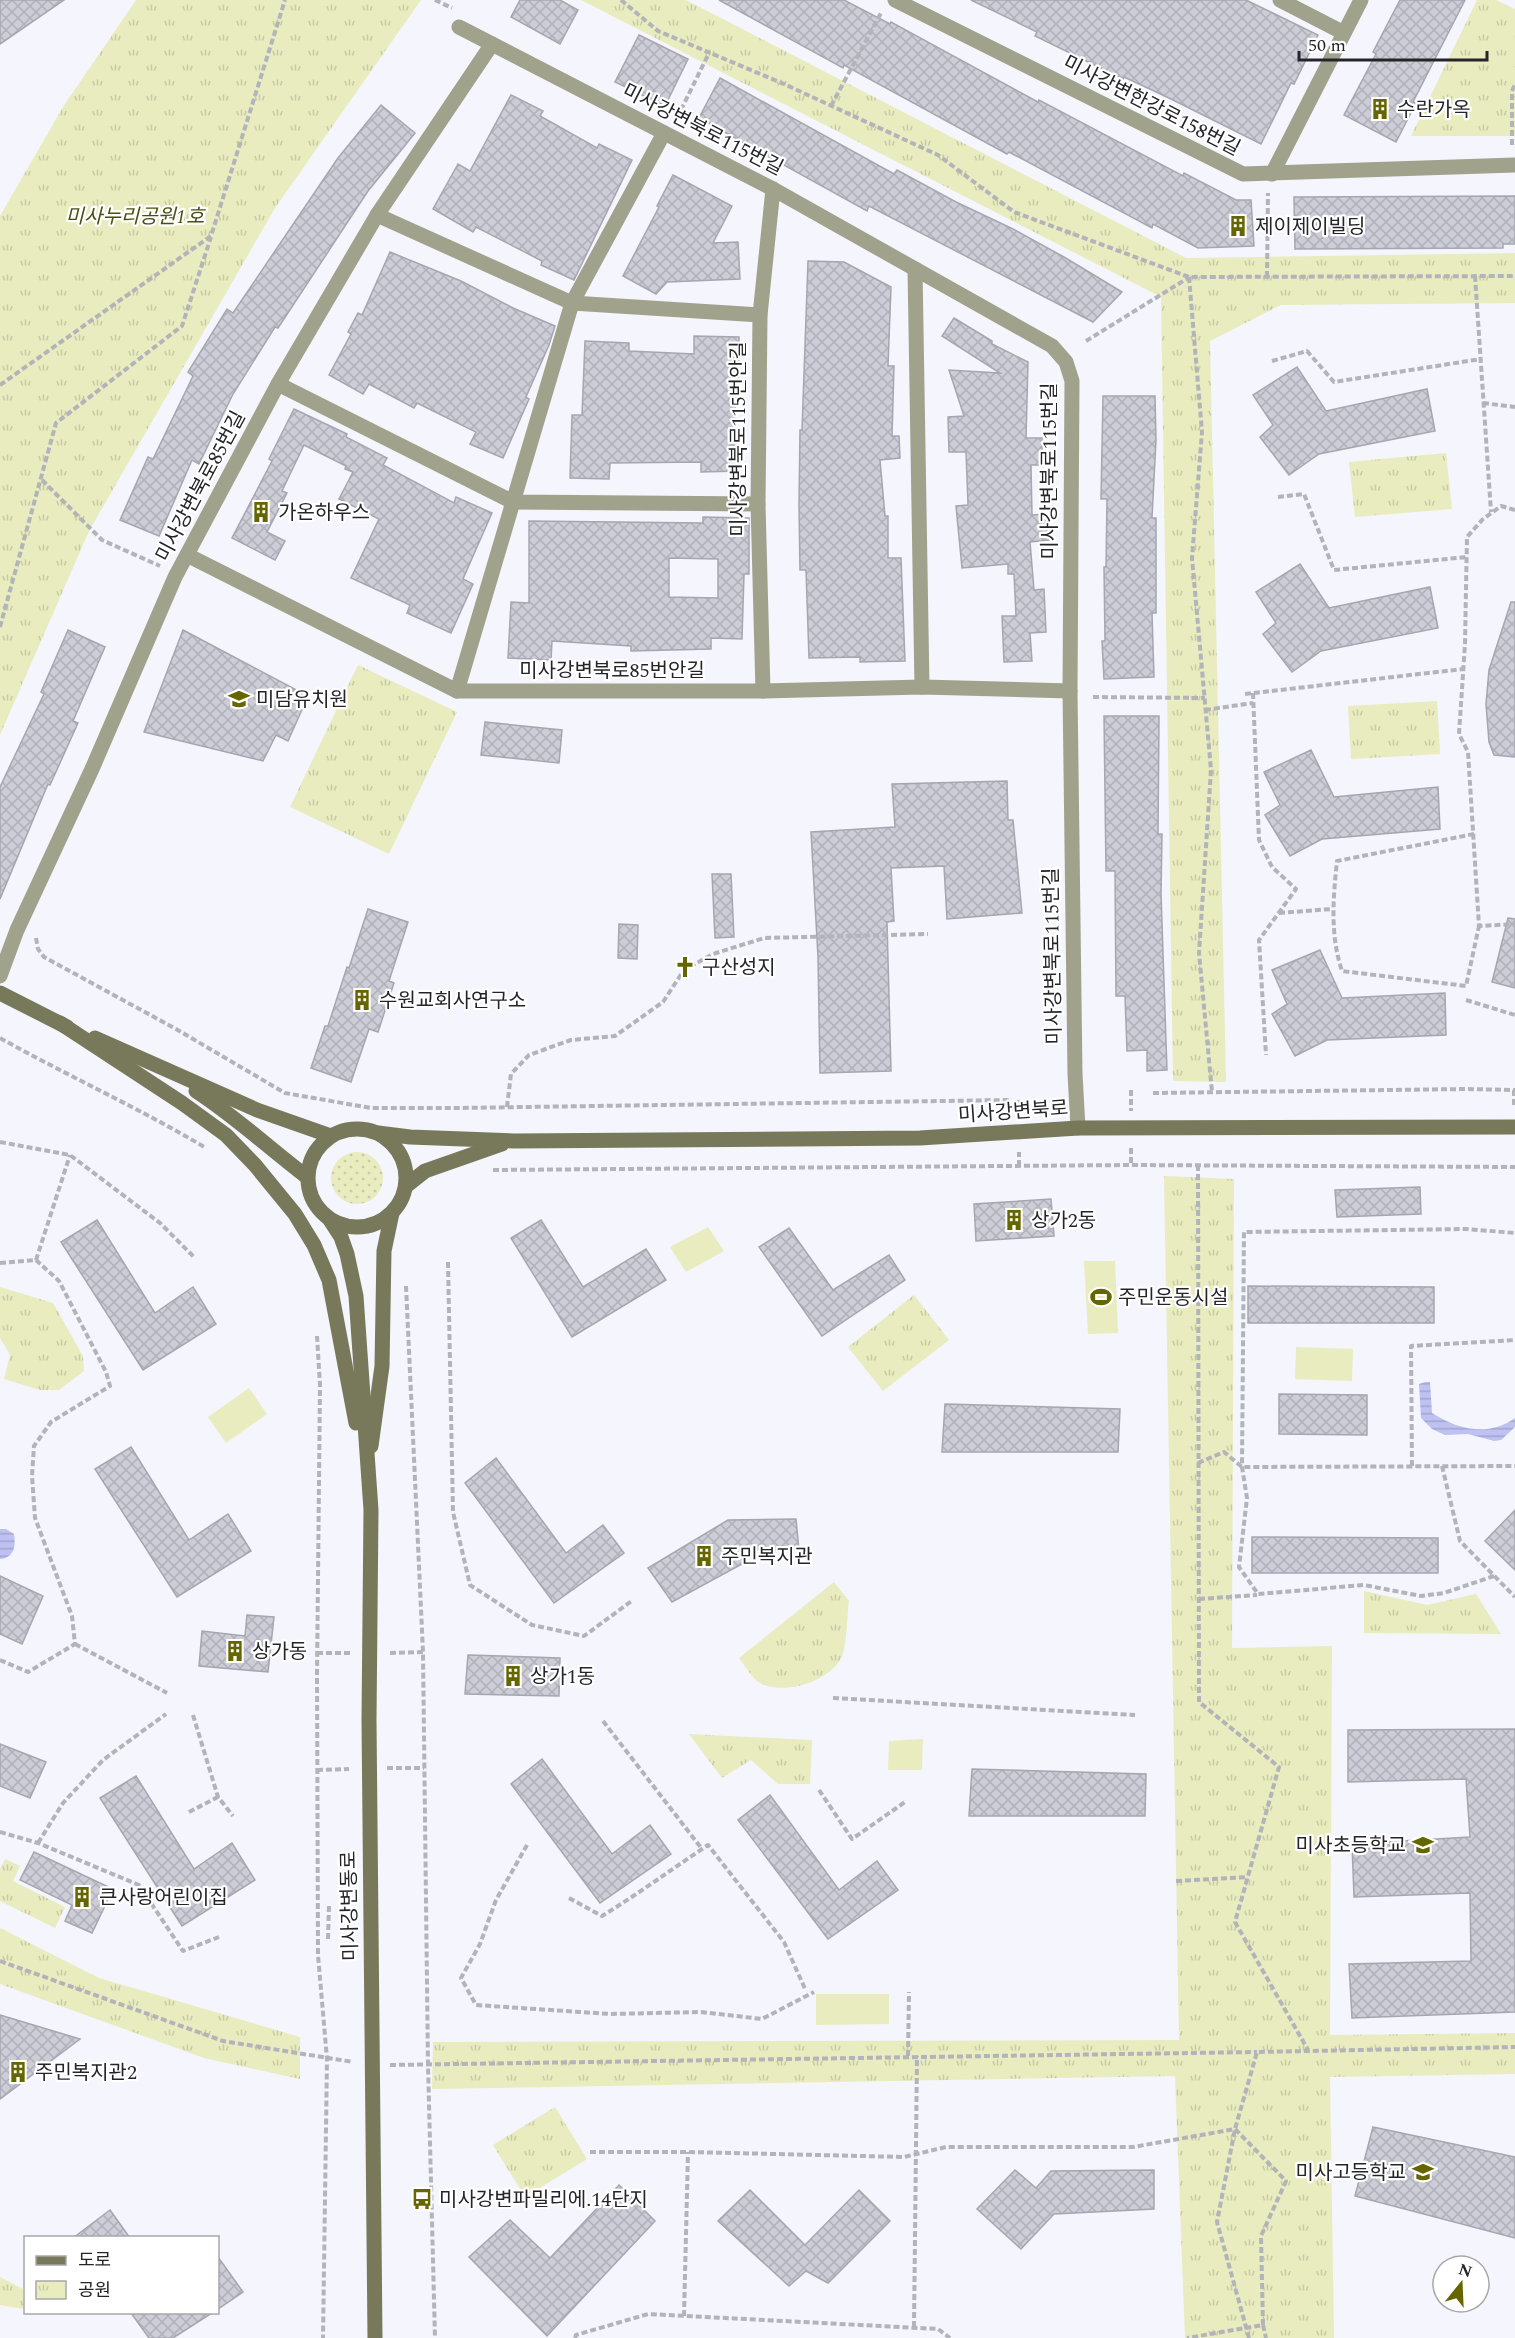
<svg xmlns="http://www.w3.org/2000/svg" width="1515" height="2338" font-family="Spectral,'Noto Sans KR',serif">
<defs>
<pattern id="grass-dots" width="8" height="8" patternUnits="userSpaceOnUse" patternTransform="scale(1.5)"><rect width="8" height="8" fill="#e9ecbf"/><path d="M2 2h.1M6 6h.1" fill="none" stroke="#c8caa4" stroke-width="1.8" stroke-linecap="round"/></pattern>
<pattern id="park-tufts" width="24" height="20" patternUnits="userSpaceOnUse" patternTransform="scale(1.5)"><rect width="24" height="20" fill="#e9ecbf"/><path d="M3 7l-1-3M5 7V3M7 7l1-3M15 17l-1-3M17 17v-4M19 17l1-3" fill="none" stroke="#c8caa4"/></pattern>
<pattern id="water-rules" width="6" height="5" patternUnits="userSpaceOnUse" patternTransform="scale(1.5)"><rect width="6" height="5" fill="#bec1f1"/><path d="M0 2.5h6" fill="none" stroke="#a3a6cf"/></pattern>
<pattern id="building-cross-hatch" width="8" height="8" patternUnits="userSpaceOnUse" patternTransform="scale(1.5)"><rect width="8" height="8" fill="#cccdd7"/><path d="M0 0l8 8M0 8l8-8" fill="none" stroke="#afb0b9"/></pattern>
</defs>
<rect width="100%" height="100%" fill="#f4f5fd"/>
<circle fill="url(#grass-dots)" cx="357" cy="1178" r="26"/>
<g fill="url(#park-tufts)">
<path d="M136 0H421L275 208 89 531 0 735V216L63 107Z"/>
<path d="M581 0H686L1186 258 1515 253V303L1281 305 1210 341 1226 1082 1173 1081 1161 297Z"/>
<path d="M1477 0H1496L1515 9V136H1411Z"/>
<path d="M1446 453 1452 509 1355 517 1349 462Z"/>
<path d="M358 665 457 712 389 854 290 807Z"/>
<path d="M1437 701 1440 754 1351 759 1348 706Z"/>
<path d="M1164 1176 1234 1179 1232 1648 1332 1646 1330 2035 1515 2033V2074L1330 2077 1334 2338H1185L1175 2076 432 2089 433 2042 1179 2040Z"/>
<path d="M0 1287 53 1303 83 1356 84 1371 59 1390H40L4 1379 10 1355 0 1338Z"/>
<path d="M914 1295 949 1340 883 1391 848 1347Z"/>
<path d="M834 1582 849 1601C847 1614 847 1645 842 1656 832 1681 783 1696 760 1683 752 1679 745 1665 739 1658Z"/>
<path d="M1364 1591 1427 1605 1476 1594 1501 1634 1364 1633Z"/>
<path d="M689 1734 812 1740 810 1784H778L751 1760 722 1778Z"/>
<path d="M5 1859 20 1866 13 1881 65 1907 55 1928 0 1901V1869Z"/>
<path d="M0 1928 99 1978 300 2037V2079L204 2058 0 1984Z"/>
<path d="M555 2107 587 2159 525 2197 493 2145Z"/>
<path d="M0 2277 23 2289V2309L0 2305Z"/>
</g>
<g fill="#e9ecbf">
<path d="M708 1227 724 1251 686 1272 670 1247Z"/>
<path d="M1084 1261H1115L1118 1333 1088 1334Z"/>
<path d="M1296 1347 1353 1349 1352 1381 1295 1379Z"/>
<path d="M249 1388 267 1414 226 1443 208 1417Z"/>
<path d="M923 1739 922 1770H888L889 1741Z"/>
<path d="M816 1994H889V2024L816 2025Z"/>
</g>
<g fill="url(#water-rules)">
<path d="M1425 1382H1430L1432 1413C1459 1430 1488 1437 1515 1418V1427L1501 1440 1494 1441 1468 1434 1445 1435 1432 1429 1421 1418 1419 1384Z"/>
<path d="M0 1529H6L14 1534C16 1546 14 1558 0 1559Z"/>
</g>
<g fill="url(#building-cross-hatch)" stroke="#a5a6b0" stroke-width="1.5" fill-rule="evenodd">
<path d="M0 0H64L0 44Z"/>
<path d="M520 0H560L578 10 560 44 511 17Z"/>
<path d="M719 0H844L890 24 891 22 1038 102 1039 100 1183 176 1184 173 1236 200H1251L1254 246 1198 248 1153 224 1152 228 1009 152 1007 154 844 65 843 68Z"/>
<path d="M971 0H1246L1318 35 1294 84 1291 83 1261 144 1169 98 1124 77 1123 79 1035 36 1037 32Z"/>
<path d="M1400 0H1465L1413 102 1416 103 1396 142 1344 115 1376 54 1373 52Z"/>
<path d="M639 35 688 59 665 106 615 82Z"/>
<path d="M720 78 894 174 897 170 956 202 1013 229 1064 257 1122 292 1093 322 869 206 867 211 699 118Z"/>
<path d="M511 95 543 111 540 116 597 148 599 144 632 160 574 280 541 265 542 261 476 227 473 232 433 209 458 164 470 171Z"/>
<path d="M381 105 415 133 368 191 278 328 275 327 233 394 199 464 192 460 159 536 120 520 148 457 153 459 193 376 188 372 227 309 233 313 338 158Z"/>
<path d="M673 175 732 206 713 243 738 242 740 279 667 282 656 294 623 276 659 207 657 206Z"/>
<path d="M1515 196V244H1503V248L1295 249 1294 197Z"/>
<path d="M390 252 461 281 513 308 555 326 549 345 526 397 529 399 503 458 470 444 476 432 417 403 414 408 369 384 363 394 329 375 351 334 348 332 358 313 362 315Z"/>
<path d="M808 261 844 262 891 287 888 366H894L892 436H899L900 458 880 460 885 516H888V558H901L905 661 860 662V657L809 658 806 570H800L799 505 800 430H802Z"/>
<path d="M954 318 992 341V344L1028 362 1026 438H1042V465H1031L1032 515 1047 514 1049 540 1030 542 1034 590 1044 589 1046 632 1030 633 1032 661 1004 662 1002 616H1016L1014 574H1008V564L962 568 956 506 968 505 966 452H949L948 417 964 416 949 370 1000 373 942 336Z"/>
<path d="M694 336 739 337 738 402H735L738 471 701 472V462L610 463 609 479 570 478 572 415H582L585 341 629 343V351L694 354Z"/>
<path d="M1297 367 1326 411 1427 389 1435 431 1319 454 1289 475 1260 437 1273 425 1253 395Z"/>
<path d="M1103 396H1155L1156 440 1152 518H1156V613H1152L1154 677 1104 679 1102 641H1105L1104 567H1106L1107 499H1101Z"/>
<path d="M294 409 347 434 346 437 387 458 383 465 454 503 456 497 492 513 463 579 473 584 451 633 407 613 410 605 351 578 379 519 339 499 353 472 345 469 346 466 304 445 282 491 287 493 267 532 285 541 275 560 232 538 272 461 269 459Z"/>
<path d="M703 517 749 518V574H744L742 639 711 638V649L631 651V646L552 641 551 660 508 658 511 602 529 603V521L703 523ZM669 558 718 559V598L669 597Z"/>
<path d="M1300 564 1329 608 1430 587 1438 628 1321 651 1292 672 1263 634 1276 623 1256 592Z"/>
<path d="M1511 602H1515V757L1494 755 1489 742 1486 704 1489 670Z"/>
<path d="M68 630 105 647 73 721 78 723 50 785 48 784 0 899V787L44 694 41 692Z"/>
<path d="M183 630 308 696 288 741 276 735 263 761 144 732Z"/>
<path d="M1104 716H1159L1158 834H1162L1161 894 1167 1070 1147 1071V1050L1127 1051 1125 996H1116L1115 871H1106Z"/>
<path d="M485 722 562 730 559 763 481 755Z"/>
<path d="M1311 750 1334 797 1438 787 1440 829 1322 839 1290 856 1265 815 1280 805 1264 772Z"/>
<path d="M1007 781 1008 820H1013L1022 913 947 919 944 866 891 868 894 921 887 922 891 1071 820 1073 818 957 811 832 895 827 892 784Z"/>
<path d="M712 874H731L734 937 715 938Z"/>
<path d="M368 909 408 922 389 981 394 983 378 1032 369 1029 351 1082 311 1068 325 1026H328L347 967 349 968Z"/>
<path d="M1508 918 1515 919V988L1492 982Z"/>
<path d="M619 924 638 925 637 959 618 958Z"/>
<path d="M1320 950 1342 998 1445 993 1446 1035 1327 1040 1295 1056 1272 1014 1287 1004 1272 970Z"/>
<path d="M1420 1187 1421 1214 1337 1217 1335 1190Z"/>
<path d="M1051 1199 1054 1236 976 1241 974 1204Z"/>
<path d="M97 1220 155 1313 193 1287 216 1324 143 1370 61 1242Z"/>
<path d="M541 1220 583 1287 646 1249 666 1280 572 1337 511 1238Z"/>
<path d="M789 1228 833 1290 889 1255 905 1280 822 1336 759 1247Z"/>
<path d="M1248 1286 1434 1287V1323H1248Z"/>
<path d="M1279 1394 1367 1395V1435L1279 1434Z"/>
<path d="M945 1404 1120 1409 1118 1452H942Z"/>
<path d="M131 1447 189 1540 228 1514 251 1551 177 1597 95 1469Z"/>
<path d="M496 1458 566 1553 603 1525 624 1553 554 1603 465 1483Z"/>
<path d="M1515 1510V1570L1485 1541Z"/>
<path d="M796 1519 799 1550 739 1549 744 1563 672 1602 648 1568 728 1520Z"/>
<path d="M1252 1537 1438 1538V1573H1252Z"/>
<path d="M0 1576 43 1596 22 1644 0 1634Z"/>
<path d="M247 1615 274 1617 268 1672 199 1666 202 1631 245 1636Z"/>
<path d="M468 1655 560 1658 559 1696 465 1694Z"/>
<path d="M1515 1729V2012L1352 2018 1349 1964 1471 1961 1470 1893 1354 1897 1352 1844 1470 1837 1466 1779 1348 1782V1730Z"/>
<path d="M0 1744 46 1762 30 1798 0 1786Z"/>
<path d="M542 1759 612 1854 650 1825 671 1854 600 1903 511 1784Z"/>
<path d="M972 1769 1146 1774 1145 1816H969Z"/>
<path d="M136 1776 194 1869 232 1843 255 1880 182 1926 100 1798Z"/>
<path d="M770 1795 839 1890 877 1861 898 1890 828 1939 738 1820Z"/>
<path d="M34 1852 113 1889 92 1933 65 1921 72 1905 20 1880Z"/>
<path d="M0 2015 80 2039 0 2099Z"/>
<path d="M1373 2127 1515 2157V2238L1355 2196Z"/>
<path d="M1015 2170 1036 2188 1051 2171 1154 2170V2209L1054 2214 1021 2249 977 2209Z"/>
<path d="M619 2185 655 2221 547 2336 469 2257 510 2220 550 2258Z"/>
<path d="M750 2190 805 2245 859 2190 890 2221 828 2283 806 2271 789 2286 718 2221Z"/>
<path d="M110 2210 130 2238H73Z"/>
<path d="M218 2257 243 2292 218 2309Z"/>
<path d="M131 2313H212L173 2338H149Z"/>
</g>
<g fill="none" stroke-linecap="round" stroke-linejoin="round">
<g stroke="#b3b3ba" stroke-width="4" stroke-dasharray="6 3" stroke-linecap="butt">
<path d="M435 0 452 8"/>
<path d="M621 0 658 31 784 84 938 155 1014 212 1189 277 1515 276"/>
<path d="M831 106 881 13"/>
<path d="M677 118 709 53"/>
<path d="M1512 145V91L1515 84"/>
<path d="M1475 276 1491 512"/>
<path d="M1189 277 1202 432 1192 558 1211 770 1199 953 1212 1092"/>
<path d="M1267 277 1268 193"/>
<path d="M1086 341 1188 278"/>
<path d="M1272 361 1307 351 1334 382 1481 359"/>
<path d="M0 385 211 236 285 0"/>
<path d="M1483 403 1515 407"/>
<path d="M42 480 102 540 160 566"/>
<path d="M1278 497 1304 494 1334 570 1467 557"/>
<path d="M1515 510 1501 506 1483 519 1467 537 1465 644 1459 734 1468 752 1479 926 1515 924"/>
<path d="M0 627 56 423 182 326 211 237"/>
<path d="M1253 693 1259 840 1272 867 1296 889 1259 940 1266 1055"/>
<path d="M1245 694 1463 669"/>
<path d="M1093 697 1205 698"/>
<path d="M1205 710 1253 703"/>
<path d="M1474 834 1337 861C1333 899 1330 935 1342 971L1466 986 1479 926"/>
<path d="M1279 913 1332 909"/>
<path d="M36 938 38 949 44 957 176 1029 285 1093 371 1108H456L1010 1100"/>
<path d="M1466 1000 1515 1015"/>
<path d="M0 1038C68 1076 139 1108 206 1148"/>
<path d="M1131 1090V1111"/>
<path d="M1514 1090V1107"/>
<path d="M1153 1093 1467 1089 1515 1090"/>
<path d="M1018 1100 1019 1111"/>
<path d="M507 1107 511 1074 529 1055 571 1040 615 1036 663 1002 684 970 713 954 764 938 928 934"/>
<path d="M0 1142 70 1155 160 1223 195 1258"/>
<path d="M1131 1148V1165"/>
<path d="M1198 1165 1199 1702 1279 1767 1235 1922 1308 2050"/>
<path d="M1019 1166V1152"/>
<path d="M493 1170 1131 1165 1515 1167"/>
<path d="M36 1260 70 1155"/>
<path d="M448 1262 453 1512 470 1585 532 1625 584 1636 633 1600"/>
<path d="M0 1263 36 1260 59 1281 106 1372 110 1386 51 1422 34 1446 32 1476 35 1518 72 1616 75 1644"/>
<path d="M406 1286 423 1652 428 2065 435 2338"/>
<path d="M317 1336 320 1385 317 1674 318 1955 327 2059 323 2338"/>
<path d="M1198 1463 1224 1452 1242 1467 1515 1466"/>
<path d="M1412 1466 1411 1346 1515 1340"/>
<path d="M1442 1466 1460 1541 1515 1597"/>
<path d="M1494 1576 1444 1593 1421 1596 1364 1585 1258 1594 1239 1567 1247 1498 1242 1467 1244 1232 1467 1229 1515 1233"/>
<path d="M1199 1599 1257 1595"/>
<path d="M75 1644 167 1693"/>
<path d="M317 1653H352"/>
<path d="M390 1653 423 1652"/>
<path d="M0 1660 28 1672 75 1644"/>
<path d="M833 1698 1135 1715"/>
<path d="M193 1715 218 1797 233 1816"/>
<path d="M603 1721 702 1849"/>
<path d="M387 1768H424"/>
<path d="M317 1770 349 1769"/>
<path d="M819 1790 852 1839 905 1802"/>
<path d="M189 1812 218 1797"/>
<path d="M0 1832 38 1843 139 1885 183 1951 219 1937"/>
<path d="M38 1843 63 1803 103 1760 166 1714"/>
<path d="M527 1845 496 1900 480 1944 461 1978 476 2005 610 2014 701 2012 762 2019 814 1992"/>
<path d="M1176 1881 1248 1877"/>
<path d="M569 1898 602 1916C638 1894 672 1869 708 1845L784 1942 806 1991"/>
<path d="M328 1939 329 1906"/>
<path d="M0 1961 223 2041 353 2062"/>
<path d="M908 2056 909 1992"/>
<path d="M390 2065 1257 2052"/>
<path d="M590 2152H688L904 2157 946 2147H1133L1235 2129 1286 2181 1261 2236 1263 2325 1187 2338"/>
<path d="M684 2316 688 2152"/>
<path d="M1263 2325 1266 2338"/>
<path d="M914 2327 917 2056"/>
<path d="M575 2338 576 2335 648 2314 938 2329 950 2338"/>
<path d="M1249 2338 1217 2222 1235 2129 1257 2052 1515 2047"/>
</g>
<g stroke="#a0a28c" stroke-width="15">
<path d="M895 0 1243 174 1515 165"/>
<path d="M1280 0 1344 33"/>
<path d="M459 27 773 189 1052 346 1066 362 1072 381 1070 691 1075 1074 1078 1128"/>
<path d="M1272 174 1361 0"/>
<path d="M377 215 572 303 760 315"/>
<path d="M915 269 922 687"/>
<path d="M278 384 513 502 758 504"/>
<path d="M187 555 457 691H763L922 687 1070 691"/>
<path d="M457 691 572 303 664 133"/>
<path d="M763 691 758 504 760 315 773 189"/>
<path d="M0 976 17 930 92 769 175 577 278 384 377 215 492 44"/>
</g>
<g stroke="#77795a" stroke-width="15">
<path d="M0 993 67 1027"/>
<path d="M60 1023 182 1103 226 1135 255 1165 295 1214 314 1245 329 1280 356 1423"/>
<path d="M95 1038 257 1110 331 1136"/>
<path d="M196 1091C236 1117 269 1148 307 1177"/>
<circle cx="357" cy="1178" r="49"/>
<path d="M378 1133 410 1137 514 1141 920 1138 1078 1128 1515 1127"/>
<path d="M406 1186 425 1171 502 1144"/>
<path d="M330 1220 341 1237 347 1254 356 1296 371 1510 369 1720 375 2338"/>
<path d="M371 1446 382 1366 384 1251 392 1213"/>
</g>
</g>
<defs>
<symbol id="building-bare" viewBox="-9 -9 18 18"><path d="M-4-6H4V6H1V3H-1V6H-4ZM-2.5-4.3h1.7v1.8h-1.7ZM.8-4.3h1.7v1.8H.8ZM-2.5-1h1.7V.8h-1.7ZM.8-1h1.7V.8H.8Z" fill="#656600" stroke="#fff" stroke-width="2.5" paint-order="stroke"/></symbol>
<symbol id="school-bare" viewBox="-9 -9 18 18"><path d="M0-5L7-2L0 1L-7-2ZM-4 1L0 2.5L4 1V4Q0 6-4 4Z" fill="#656600" stroke="#fff" stroke-width="2.5" paint-order="stroke"/></symbol>
<symbol id="church-bare" viewBox="-9 -9 18 18"><path d="M-1.2-6h2.4v3.5h3.3v2.4h-3.3V6h-2.4V-.1h-3.3v-2.4h3.3Z" fill="#656600" stroke="#fff" stroke-width="2.5" paint-order="stroke"/></symbol>
<symbol id="stadium-bare" viewBox="-9 -9 18 18"><path d="M0-5a6.5 5 0 1 0 0 10a6.5 5 0 1 0 0-10ZM-3.5-1.8h7v3.6h-7Z" fill="#656600" stroke="#fff" stroke-width="2.5" paint-order="stroke"/></symbol>
<symbol id="bus-bare" viewBox="-9 -9 18 18"><path d="M-5-6H5V4H4V6H2V4H-2V6H-4V4H-5ZM-3.5-4V0h7V-4ZM-3.5 1.2v1.5H-2V1.2ZM2 1.2v1.5H3.5V1.2Z" fill="#656600" stroke="#fff" stroke-width="2.5" paint-order="stroke"/></symbol>
</defs>
<g fill-rule="evenodd">
<use href="#building-bare" x="1365" y="94" width="30" height="30"/>
<use href="#building-bare" x="1223" y="211" width="30" height="30"/>
<use href="#building-bare" x="246" y="497" width="30" height="30"/>
<use href="#school-bare" x="224" y="684" width="30" height="30"/>
<use href="#church-bare" x="670" y="952" width="30" height="30"/>
<use href="#building-bare" x="347" y="985" width="30" height="30"/>
<use href="#building-bare" x="999" y="1205" width="30" height="30"/>
<use href="#stadium-bare" x="1086" y="1282" width="30" height="30"/>
<use href="#building-bare" x="689" y="1541" width="30" height="30"/>
<use href="#building-bare" x="220" y="1636" width="30" height="30"/>
<use href="#building-bare" x="498" y="1661" width="30" height="30"/>
<use href="#school-bare" x="1408" y="1830" width="30" height="30"/>
<use href="#building-bare" x="67" y="1882" width="30" height="30"/>
<use href="#building-bare" x="3" y="2057" width="30" height="30"/>
<use href="#school-bare" x="1408" y="2157" width="30" height="30"/>
<use href="#bus-bare" x="407" y="2184" width="30" height="30"/>
</g>
<g text-anchor="middle" stroke-width="4.5" stroke-linejoin="round" paint-order="stroke">
<g font-size="20" fill="#252529" stroke="#fff">
<text transform="translate(1152 105) rotate(27)" y="7">미사강변한강로158번길</text>
<text transform="translate(703 129) rotate(27)" y="7">미사강변북로115번길</text>
<text transform="translate(738 439) rotate(-90)" y="7">미사강변북로115번안길</text>
<text transform="translate(1049 471) rotate(-90)" y="7">미사강변북로115번길</text>
<text transform="translate(200 486) rotate(-62)" y="7">미사강변북로85번길</text>
<text x="612" y="677">미사강변북로85번안길</text>
<text transform="translate(1052 956) rotate(-91)" y="7">미사강변북로115번길</text>
<text transform="translate(1013 1111) rotate(-4)" y="7">미사강변북로</text>
<text transform="translate(349 1906) rotate(-91)" y="7">미사강변동로</text>
</g>
<g font-size="20" fill="#252529" stroke="#fff" text-anchor="start">
<text x="1397" y="116">수란가옥</text>
<text x="1255" y="233">제이제이빌딩</text>
<text x="278" y="519">가온하우스</text>
<text x="256" y="706">미담유치원</text>
<text x="702" y="974">구산성지</text>
<text x="379" y="1007">수원교회사연구소</text>
<text x="1031" y="1227">상가2동</text>
<text x="1118" y="1304">주민운동시설</text>
<text x="721" y="1563">주민복지관</text>
<text x="252" y="1658">상가동</text>
<text x="530" y="1683">상가1동</text>
<text x="1406" y="1852" text-anchor="end">미사초등학교</text>
<text x="99" y="1904">큰사랑어린이집</text>
<text x="35" y="2079">주민복지관2</text>
<text x="1406" y="2179" text-anchor="end">미사고등학교</text>
<text x="439" y="2206">미사강변파밀리에.14단지</text>
</g>
<g font-size="20" font-style="italic" fill="#4d4e15" stroke="#fff">
<text x="135" y="223">미사누리공원1호</text>
</g>
</g>
<rect x="24" y="2236" width="195" height="78" fill="#ffffff" stroke="#a8a8a9" stroke-width="1.5"/>
<rect x="36" y="2256" width="30" height="9" fill="#77795a" stroke="#a8a8a9" stroke-width="1.5"/>
<text x="78" y="2266" font-size="18" fill="#252529">도로</text>
<rect x="36" y="2281" width="30" height="18" fill="url(#park-tufts)" stroke="#a8a8a9" stroke-width="1.5"/>
<text x="78" y="2296" font-size="18" fill="#252529">공원</text>
<g transform="translate(1461 2284) rotate(18)"><circle r="28" fill="#ffffff" stroke="#a8a8a9" stroke-width="1.5"/>
<path d="M0-4.5L10 22L0 15L-10 22Z" fill="#656600"/>
<text y="-9" font-size="16" font-weight="bold" text-anchor="middle" fill="#252529">N</text>
</g>
<path d="M1299 51v9h188v-9" fill="none" stroke="#252529" stroke-width="3"/>
<text x="1308" y="51" font-size="18" fill="#252529" stroke="#ffffff" stroke-width="4.5" paint-order="stroke">50 m</text>
</svg>
